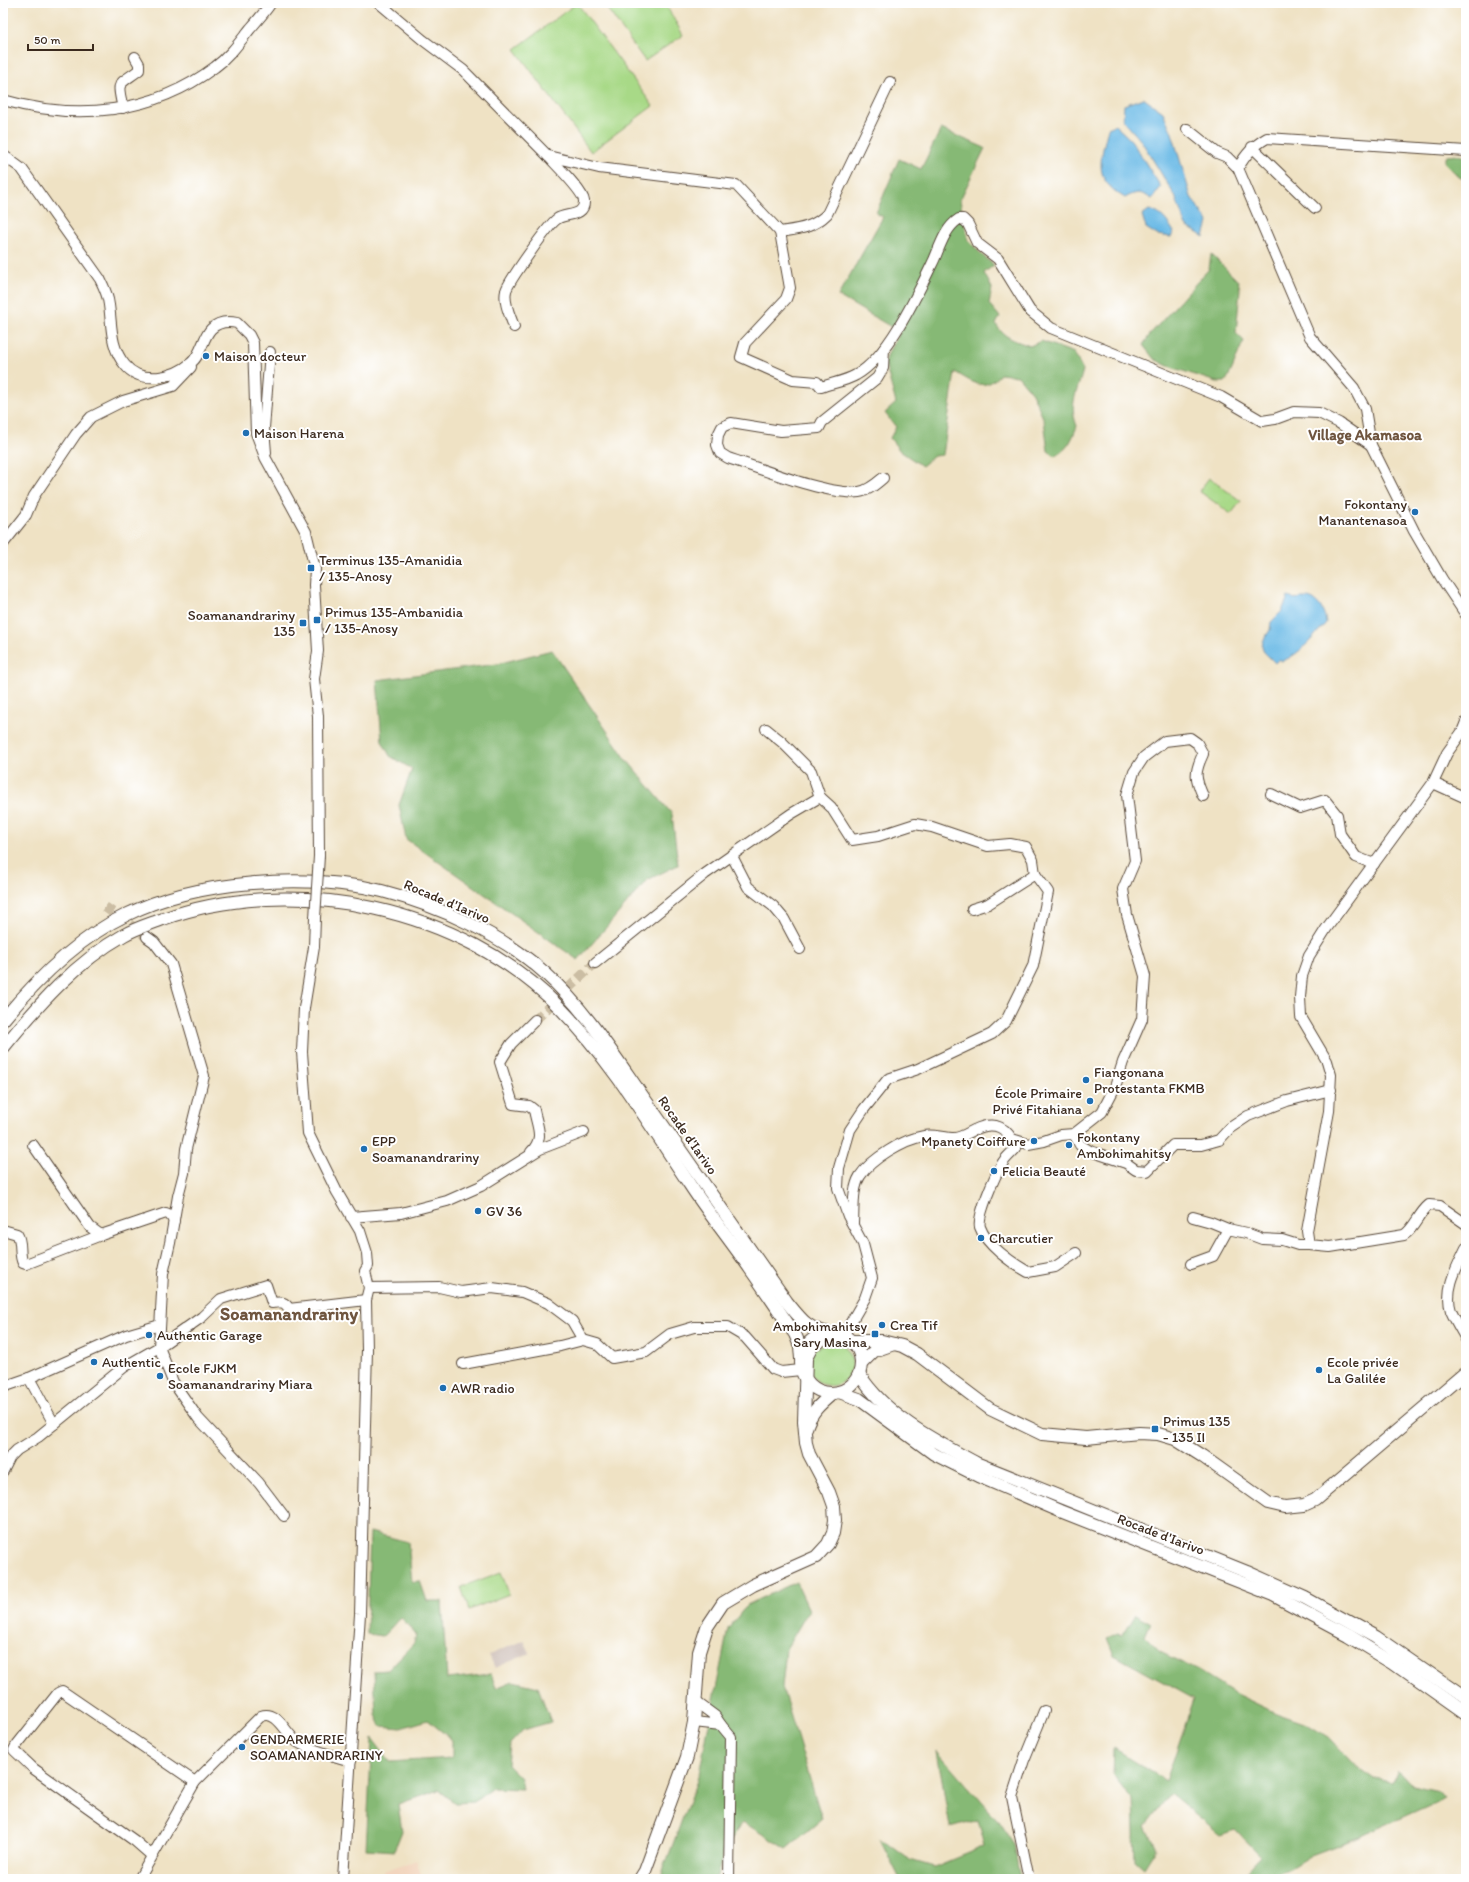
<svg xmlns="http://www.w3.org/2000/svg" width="1469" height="1882" font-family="Itim,sans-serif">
<rect width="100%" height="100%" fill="#fff"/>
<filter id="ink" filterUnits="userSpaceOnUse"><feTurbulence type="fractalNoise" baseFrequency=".025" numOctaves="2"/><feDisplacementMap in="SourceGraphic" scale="8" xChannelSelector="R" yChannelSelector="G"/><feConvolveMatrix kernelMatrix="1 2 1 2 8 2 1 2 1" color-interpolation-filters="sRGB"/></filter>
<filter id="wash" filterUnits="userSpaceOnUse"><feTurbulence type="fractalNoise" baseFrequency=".012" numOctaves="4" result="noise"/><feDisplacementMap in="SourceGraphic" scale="16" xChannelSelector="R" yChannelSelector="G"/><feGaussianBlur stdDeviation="0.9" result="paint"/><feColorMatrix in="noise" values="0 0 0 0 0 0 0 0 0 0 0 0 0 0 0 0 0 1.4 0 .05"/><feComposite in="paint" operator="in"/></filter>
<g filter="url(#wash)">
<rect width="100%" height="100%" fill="#efe2c4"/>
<path fill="#f2d5be" d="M416 1860 422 1878 385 1879 383 1871Z"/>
<path fill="#cfc1ba" d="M524 1640 530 1653 495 1668 489 1655Z"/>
<g fill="#a8d987" stroke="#728252">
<path d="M577 3 653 106 591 152 515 49Z"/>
<path d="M603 3H665L683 35 645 61Z"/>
<path d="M1209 478 1241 501 1231 514 1199 491Z"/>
<path d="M830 1341 845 1346 852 1360C853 1386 823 1396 810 1372L812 1351Z"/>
<path d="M501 1572 509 1594 469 1610 461 1587Z"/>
</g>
<g fill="#86b974" stroke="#607249">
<path d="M941 129 985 148 960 200 968 240 983 256 994 265 984 273 992 288 989 304 1000 317 996 324C1003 338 1016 341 1030 346L1041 341 1074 353 1083 370C1078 391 1068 404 1077 426 1072 440 1068 449 1055 456L1048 451 1044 420 1032 393 1018 376 1000 374C985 393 972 382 955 372L943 455 934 456 922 466 900 451 890 438 896 427 885 413 896 403 885 363 889 351 900 332 838 296 883 217 876 213 899 159 921 169Z"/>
<path d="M1458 155 1466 157V180L1459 177 1444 162 1447 156Z"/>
<path d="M1211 254 1238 281 1240 289 1236 333 1244 341C1236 355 1234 370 1225 382H1216L1168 366 1154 359 1143 345 1151 333 1209 269Z"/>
<path d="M552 650 626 759 672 814 678 865 647 880 578 960 406 839 399 805 412 769 390 756 382 741 377 680 497 664Z"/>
<path d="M370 1532 408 1542 412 1582 420 1581 427 1601H442L447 1679 491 1674 496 1688 513 1681 538 1687 551 1722 523 1730 510 1744 508 1765 521 1778 523 1789 492 1788 474 1802 455 1803 439 1790 398 1804 402 1831 394 1851 366 1849 372 1738 390 1762 452 1758V1740L428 1720 401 1728 381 1726 376 1715 374 1671 388 1670 414 1643 416 1635 401 1617 383 1636 367 1634Z"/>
<path d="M796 1582 809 1610 786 1649 782 1687 822 1819 786 1849 743 1822 725 1848 716 1879H660L699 1774 728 1629 747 1605Z"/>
<path d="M1135 1614 1151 1623 1145 1637 1160 1652 1199 1671 1236 1694 1276 1713 1307 1724 1331 1739 1357 1767 1374 1779 1391 1782 1398 1770 1412 1785 1439 1791 1445 1798 1354 1839 1311 1855 1290 1868 1264 1879H1253L1248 1871 1261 1857 1235 1830 1220 1835 1170 1794 1145 1826 1156 1849 1144 1868 1135 1860 1133 1800 1113 1775 1114 1748 1166 1781 1194 1699 1114 1655 1107 1638 1118 1633 1123 1634Z"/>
<path d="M937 1751 996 1818 1014 1845 1020 1879H900L879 1837 910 1860 934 1867 985 1846 978 1820 950 1828Z"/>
</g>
<g fill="#6bbae6" stroke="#537282">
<path d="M1143 98 1163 112 1172 133 1191 197 1208 222 1204 237 1186 226 1175 196 1142 142 1123 120 1124 105Z"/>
<path d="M1115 125 1131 140 1161 187 1152 199C1141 192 1137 191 1125 198 1091 178 1101 160 1108 128Z"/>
<path d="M1149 210C1162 213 1167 221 1174 232L1171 237 1157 235 1146 228 1142 215Z"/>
<path d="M1288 597C1294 600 1298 598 1304 598 1318 597 1325 612 1326 623 1314 636 1300 655 1282 661L1279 659 1275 663 1264 652 1262 646 1263 641 1270 630 1271 622 1282 611Z"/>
</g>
</g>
<g filter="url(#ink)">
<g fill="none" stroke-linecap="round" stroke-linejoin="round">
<g stroke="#cbbda3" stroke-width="10" stroke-dasharray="10 5" stroke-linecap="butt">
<path d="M105 907 147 937"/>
<path d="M535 1020 595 963"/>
</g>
<defs>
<g id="minor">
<path d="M379 3 423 40 463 70 548 156 599 168 736 185 780 232C799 229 813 228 827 214L890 82"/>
<path d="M3 100C76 121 153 114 215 67 229 57 239 43 250 29 257 21 265 12 271 3"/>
<path d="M123 108C116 80 118 86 139 70V64L135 57"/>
<path d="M1187 129 1217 153 1227 157 1238 168 1310 337 1354 388 1365 409 1371 445 1414 531 1442 579 1466 615"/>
<path d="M1252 147 1315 208"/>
<path d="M3 155 22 169 100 279C104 287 108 295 109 305 112 326 110 347 125 365 141 385 174 378 191 363 202 354 202 339 211 329 218 322 228 321 237 323L249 335 253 343 256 433 265 457 306 532 315 569 314 585 318 651 314 679 318 716 319 856"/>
<path d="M1238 168C1246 154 1253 146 1267 138L1466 151"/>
<path d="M780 232 790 288 786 299 745 343 741 357 793 380 817 382 821 387C832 383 846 381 856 375 888 358 918 293 934 260 940 246 945 228 959 219H963L968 224 977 243 998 259 1030 311 1051 328 1221 397 1262 421 1275 419 1294 412 1319 413 1339 423 1371 445"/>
<path d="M514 327C511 317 503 303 506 291 508 282 549 224 557 219 566 213 585 217 584 201 583 191 556 165 548 156"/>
<path d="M266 453 264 428 270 352"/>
<path d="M883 478C876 484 868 491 859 492 829 496 759 468 728 458L720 453 717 445 718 435 722 427 731 423 781 431 819 428 822 422 877 378 883 368 884 349"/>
<path d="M3 544 26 515 34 496 76 434 91 417 123 401 173 386 191 367"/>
<path d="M1466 722 1462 732 1447 753 1433 783 1326 929 1309 956 1302 976 1300 997 1301 1017 1327 1061 1331 1075 1329 1111 1307 1231 1309 1245 1330 1247 1404 1235C1415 1228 1418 1214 1429 1205L1440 1206 1466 1224"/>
<path d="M766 729 782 742 811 771 820 797"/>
<path d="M1433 783 1466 798"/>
<path d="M1271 794 1300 808 1325 800 1337 815 1340 834 1356 857 1374 864"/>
<path d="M1203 796C1195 778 1194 773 1203 754L1197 743 1190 738 1165 741 1144 757 1134 772 1127 795 1135 861 1123 889 1127 915 1145 976 1142 1019 1123 1062 1115 1087 1102 1112 1074 1134 1080 1145 1090 1151 1126 1163 1136 1170 1147 1171 1173 1145H1201L1219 1140 1230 1128 1248 1116 1287 1101 1331 1090"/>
<path d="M732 856 748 887 773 906 784 919 800 949"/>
<path d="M315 918 314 947 304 1008 302 1052 308 1133 337 1192 360 1231 367 1253 368 1266 365 1271 369 1288 366 1300 367 1350 360 1614 343 1879"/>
<path d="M147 937 154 942 171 964 204 1076 186 1149 184 1173 178 1196 170 1243 163 1274 159 1347 173 1382 198 1418 259 1483 284 1516"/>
<path d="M595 963 705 874 791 814 820 797 831 807 852 840 878 836 915 824 932 827 988 846 1010 844 1026 847 1033 860 1035 874"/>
<path d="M1012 1139 1028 1144 1044 1141 1061 1135 1074 1134"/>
<path d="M33 1145 90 1227 101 1235"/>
<path d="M531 1152C545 1138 537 1127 534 1110L529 1106 513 1104 500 1062 511 1044 535 1020"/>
<path d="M351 1217 401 1213 447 1201 481 1186 540 1149 584 1132"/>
<path d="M1193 1217 1211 1222 1228 1229"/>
<path d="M853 1223C854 1208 852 1189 860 1176 871 1159 904 1139 924 1136 934 1134 944 1138 954 1138 961 1138 968 1133 974 1130 995 1120 1008 1127 1016 1148 1012 1153 1005 1158 1002 1164 995 1175 977 1216 980 1227 986 1245 1012 1263 1028 1272L1055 1267 1076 1253"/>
<path d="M3 1230 17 1234C23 1243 18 1254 23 1263L26 1264 101 1235 166 1213 170 1215 174 1221"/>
<path d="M1466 1248C1457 1267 1444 1289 1451 1311 1455 1320 1461 1330 1466 1339"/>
<path d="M1191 1264 1213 1256 1228 1229 1246 1233 1262 1239 1282 1240 1298 1245H1309"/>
<path d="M369 1288 439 1287 461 1292 492 1288 522 1292 548 1303 572 1321 583 1340"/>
<path d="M843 1336 865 1298 872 1278 863 1244 848 1216 838 1188 839 1168 850 1130 864 1109 888 1079 918 1069 992 1034 1006 1021 1033 966 1048 892 1035 874 988 904 972 909"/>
<path d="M463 1364 560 1346 583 1340 597 1344 612 1358 646 1352 670 1334 694 1327H728L745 1337 773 1369 781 1372 801 1370"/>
<path d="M29 1378 54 1424"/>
<path d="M3 1387 29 1378 126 1335 160 1325"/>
<path d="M3 1471 10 1457 17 1450 38 1437 124 1367 159 1347 202 1317 221 1299 266 1285 272 1303C281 1302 285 1301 289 1309L366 1300"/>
<path d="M694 1722 721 1725 715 1716 696 1702"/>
<path d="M721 1725 731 1737 729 1879"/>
<path d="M151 1855 135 1841 34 1769 14 1750 16 1746 58 1693 62 1691 195 1782"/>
<path d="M139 1879 195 1782 261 1716C277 1710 285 1732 295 1740 305 1749 338 1757 351 1761"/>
<path d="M1029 1879 1012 1797 1024 1760 1044 1711"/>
</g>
<g id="major">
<path d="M3 1020C37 979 78 938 126 915 196 880 307 873 382 891 437 905 503 935 545 973 586 1010 615 1057 646 1101 693 1168 740 1235 787 1302 801 1319 807 1329 829 1333"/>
<path d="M3 1048C38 1005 76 962 124 935 136 928 150 924 163 919 294 872 462 908 560 1008 611 1060 650 1125 690 1185 709 1214 731 1241 751 1270 766 1291 780 1313 795 1334L800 1346 801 1359"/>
<circle cx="831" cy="1363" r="30"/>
<path d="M861 1364 874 1351 894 1344"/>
<path d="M859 1374C886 1416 933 1440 976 1463L1247 1572 1305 1598 1376 1637 1466 1699"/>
<path d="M839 1392 859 1399 934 1454 978 1476 1060 1511 1273 1595 1348 1635 1394 1663 1466 1714"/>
<path d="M806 1428C811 1412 820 1404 832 1394"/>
<path d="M640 1879 645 1871 687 1757 694 1722 699 1652 707 1627 723 1603 753 1585 816 1557 828 1544 833 1533 835 1520 834 1506 829 1492 809 1454 806 1443 804 1421 806 1358 813 1345 828 1336 844 1338 851 1341H882L902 1346 917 1354 990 1409 1042 1434 1086 1438 1139 1433 1158 1434 1175 1439 1202 1456 1268 1503 1285 1507 1304 1505 1315 1500 1466 1372"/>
</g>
</defs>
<use href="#minor" stroke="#564637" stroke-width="12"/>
<use href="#major" stroke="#564637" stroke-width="14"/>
<use href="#minor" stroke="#fff" stroke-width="10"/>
<use href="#major" stroke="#fff" stroke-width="12"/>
<defs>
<path id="minor-bridge" d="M315 918 319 856"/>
</defs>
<use href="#minor-bridge" stroke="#564637" stroke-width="12" stroke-linecap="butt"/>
<use href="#minor-bridge" stroke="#fff" stroke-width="10"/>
</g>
</g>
<g fill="#1f6fb2" stroke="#fff" stroke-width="1.5">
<circle cx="206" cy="356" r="4"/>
<circle cx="246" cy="433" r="4"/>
<circle cx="1415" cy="512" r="4"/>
<rect x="307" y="564" width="8" height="8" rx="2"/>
<rect x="313" y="616" width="8" height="8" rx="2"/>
<rect x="299" y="619" width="8" height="8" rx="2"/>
<circle cx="1086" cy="1080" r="4"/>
<circle cx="1090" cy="1101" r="4"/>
<circle cx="1034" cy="1141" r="4"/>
<circle cx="1069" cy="1145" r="4"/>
<circle cx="364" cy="1149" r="4"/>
<circle cx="994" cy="1171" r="4"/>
<circle cx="478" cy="1211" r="4"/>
<circle cx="981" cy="1238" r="4"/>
<circle cx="882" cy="1325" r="4"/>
<rect x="871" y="1330" width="8" height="8" rx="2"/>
<circle cx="149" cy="1335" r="4"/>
<circle cx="94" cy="1362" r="4"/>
<circle cx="1319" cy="1370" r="4"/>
<circle cx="160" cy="1376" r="4"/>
<circle cx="443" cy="1388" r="4"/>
<rect x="1151" y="1425" width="8" height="8" rx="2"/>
<circle cx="242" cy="1747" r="4"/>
</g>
<g text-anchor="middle" stroke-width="4" stroke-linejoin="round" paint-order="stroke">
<g font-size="14" fill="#3b2a1e" stroke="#fff" text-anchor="start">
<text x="214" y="361">Maison docteur</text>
<text x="254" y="438">Maison Harena</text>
<text x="1407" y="509" text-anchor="end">Fokontany<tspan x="1407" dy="16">Manantenasoa</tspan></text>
<text x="319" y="565">Terminus 135-Amanidia<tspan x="319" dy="16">/ 135-Anosy</tspan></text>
<text x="325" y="617">Primus 135-Ambanidia<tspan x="325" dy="16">/ 135-Anosy</tspan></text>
<text x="295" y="620" text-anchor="end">Soamanandrariny<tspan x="295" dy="16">135</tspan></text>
<text x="1094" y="1077">Fiangonana<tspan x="1094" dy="16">Protestanta FKMB</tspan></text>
<text x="1082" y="1098" text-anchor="end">École Primaire<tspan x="1082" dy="16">Privé Fitahiana</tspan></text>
<text x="1077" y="1142">Fokontany<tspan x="1077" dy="16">Ambohimahitsy</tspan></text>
<text x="372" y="1146">EPP<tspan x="372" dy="16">Soamanandrariny</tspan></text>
<text x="1026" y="1146" text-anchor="end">Mpanety Coiffure</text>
<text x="1002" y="1176">Felicia Beauté</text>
<text x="486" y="1216">GV 36</text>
<text x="989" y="1243">Charcutier</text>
<text x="890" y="1330">Crea Tif</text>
<text x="867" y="1331" text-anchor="end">Ambohimahitsy<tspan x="867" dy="16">Sary Masina</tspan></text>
<text x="157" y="1340">Authentic Garage</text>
<text x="102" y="1367">Authentic</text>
<text x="1327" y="1367">Ecole privée<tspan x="1327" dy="16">La Galilée</tspan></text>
<text x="168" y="1373">Ecole FJKM<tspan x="168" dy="16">Soamanandrariny Miara</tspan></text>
<text x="451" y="1393">AWR radio</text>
<text x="1163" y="1426">Primus 135<tspan x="1163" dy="16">- 135 II</tspan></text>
<text x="250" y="1744">GENDARMERIE<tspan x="250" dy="16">SOAMANANDRARINY</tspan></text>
</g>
<g font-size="14" fill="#3b2a1e" stroke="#fff">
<text transform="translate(447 901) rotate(23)" y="5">Rocade d'Iarivo</text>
<text transform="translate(688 1135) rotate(55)" y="5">Rocade d'Iarivo</text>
<text transform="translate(1161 1534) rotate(21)" y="5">Rocade d'Iarivo</text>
</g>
<g font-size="15" font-weight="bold" fill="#6f553f" stroke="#fff">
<text x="1365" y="440">Village Akamasoa</text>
</g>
<g font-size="18" font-weight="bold" fill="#6f553f" stroke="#fff">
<text x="289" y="1320">Soamanandrariny</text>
</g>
</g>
<rect width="1469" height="1882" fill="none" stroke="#fff" stroke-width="16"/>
<path d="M28 44v6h65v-6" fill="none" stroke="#3b2a1e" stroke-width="2"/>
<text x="34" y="44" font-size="12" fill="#3b2a1e" stroke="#ffffff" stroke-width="3" paint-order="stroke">50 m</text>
</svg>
